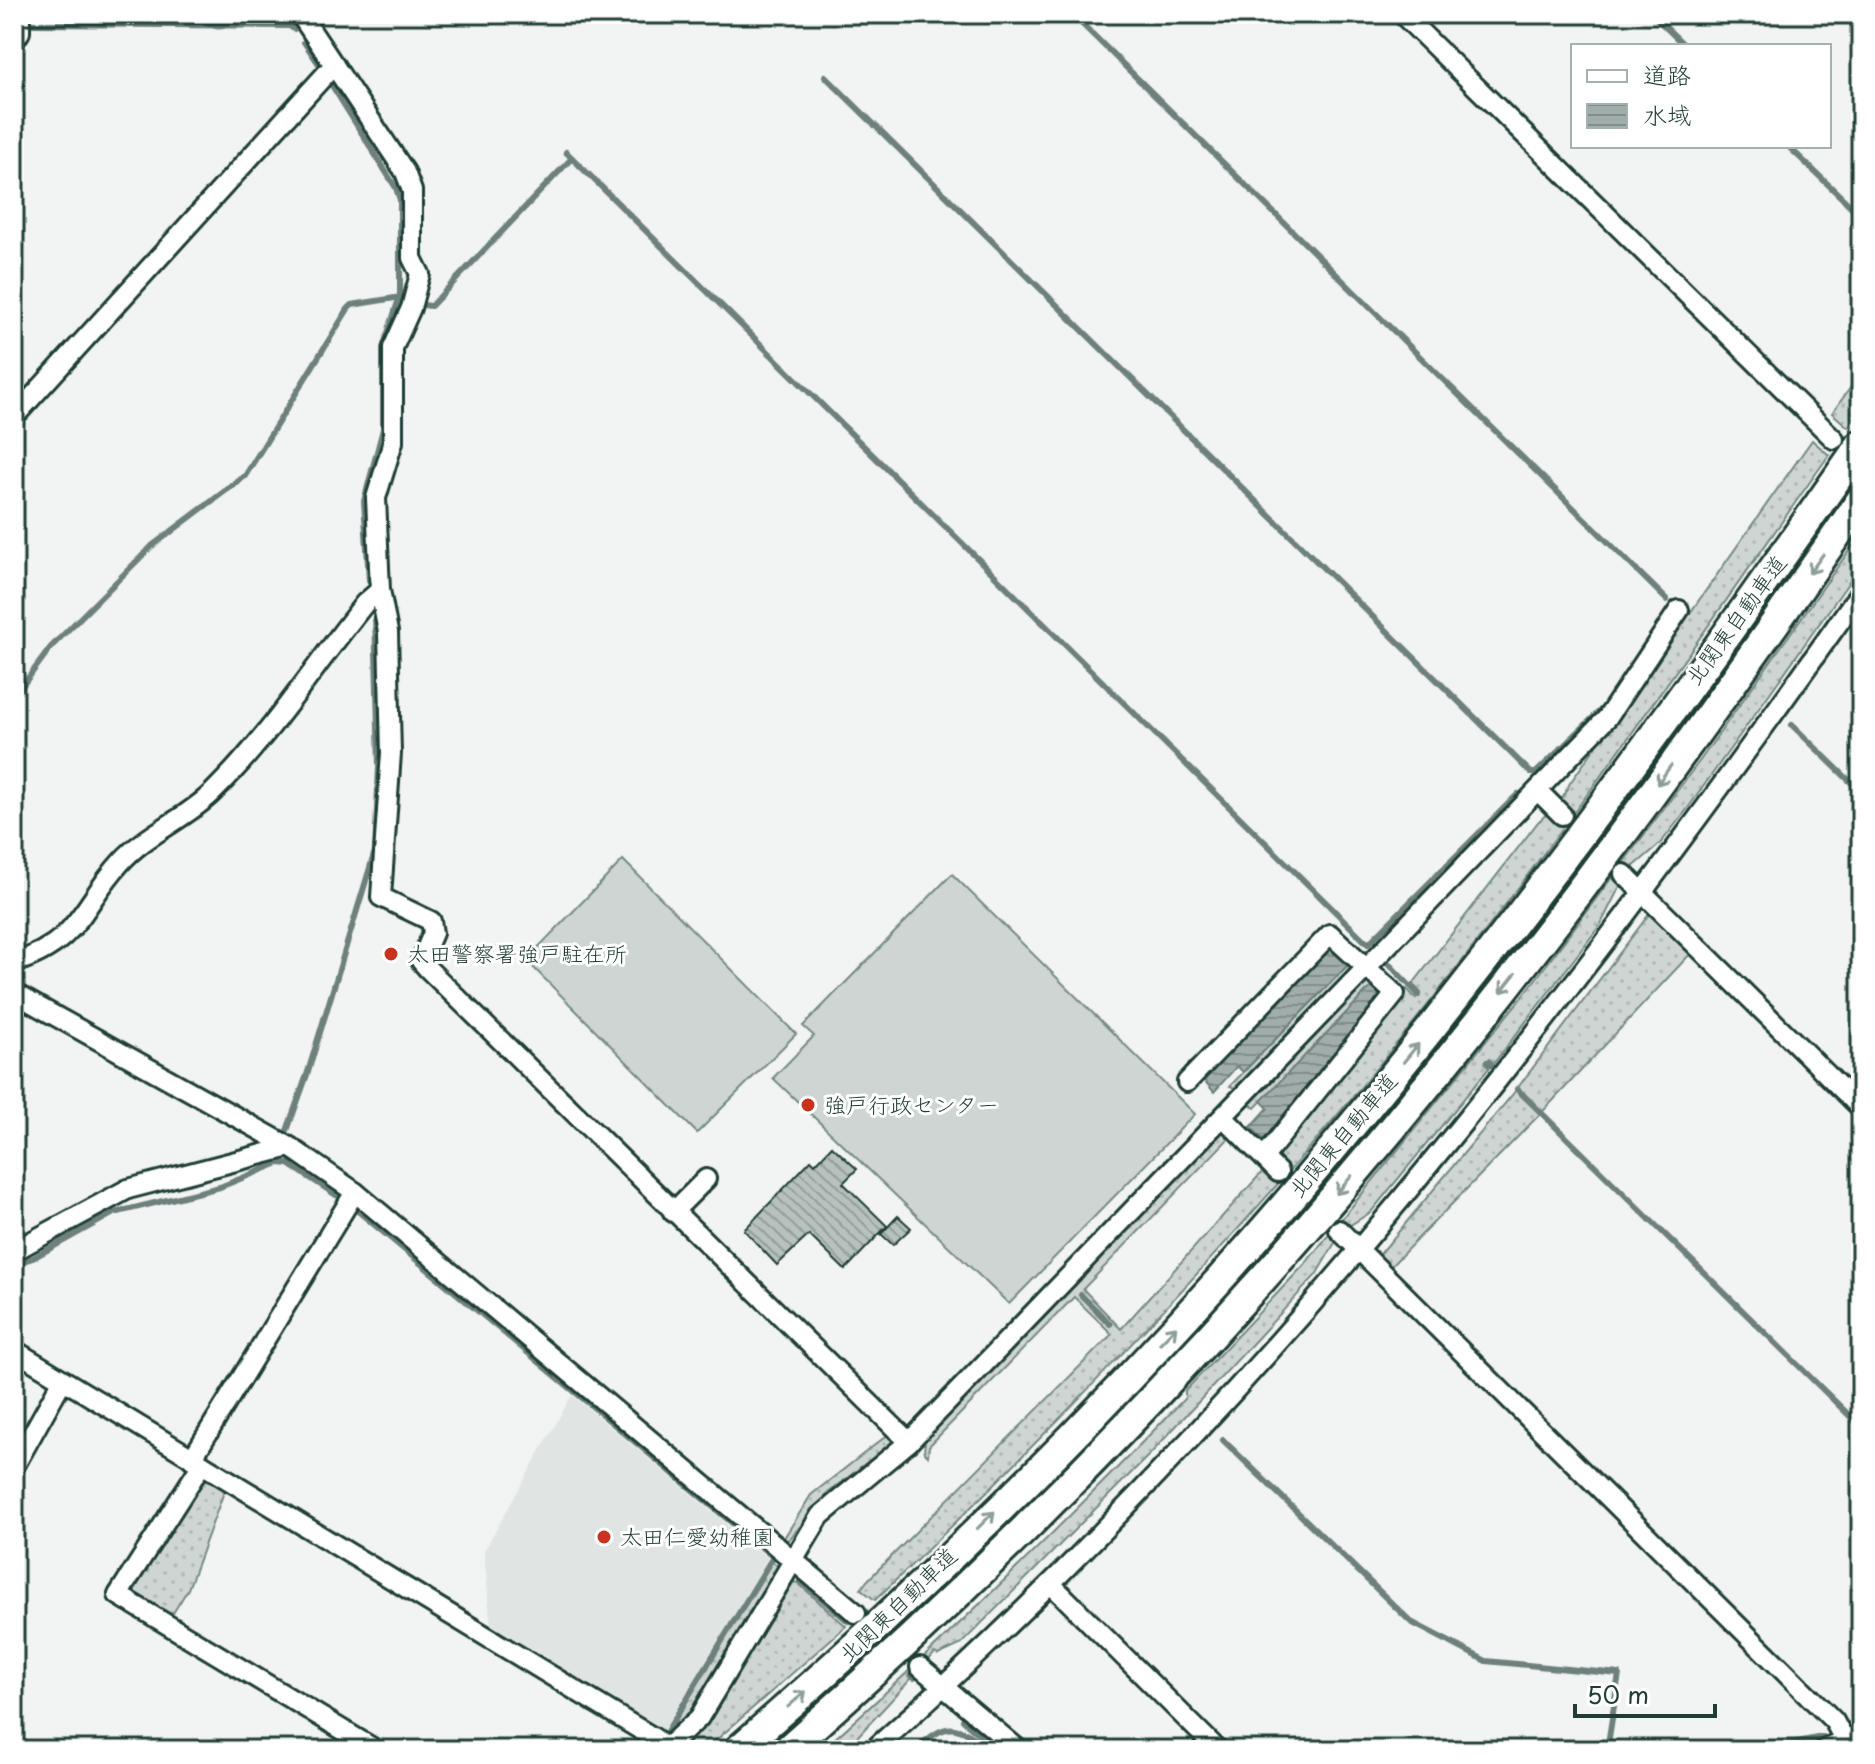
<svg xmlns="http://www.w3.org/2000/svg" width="1875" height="1764" font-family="'Playpen Sans','Klee One',sans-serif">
<defs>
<pattern id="grass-dots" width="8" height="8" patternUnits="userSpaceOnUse" patternTransform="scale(2)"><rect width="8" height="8" fill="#ced5d3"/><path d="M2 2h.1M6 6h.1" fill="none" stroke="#b0b8b6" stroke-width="1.8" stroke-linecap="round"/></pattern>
<pattern id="water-rules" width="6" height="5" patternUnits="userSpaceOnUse" patternTransform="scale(2)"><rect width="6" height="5" fill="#a1adaa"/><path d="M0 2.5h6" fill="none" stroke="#838e8b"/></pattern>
<pattern id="building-back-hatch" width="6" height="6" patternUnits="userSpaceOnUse" patternTransform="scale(2)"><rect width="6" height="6" fill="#b7c1bd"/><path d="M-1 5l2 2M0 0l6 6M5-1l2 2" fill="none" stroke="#949e9a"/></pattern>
</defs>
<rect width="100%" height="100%" fill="#f2f3f3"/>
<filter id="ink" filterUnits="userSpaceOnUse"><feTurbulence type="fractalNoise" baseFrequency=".0125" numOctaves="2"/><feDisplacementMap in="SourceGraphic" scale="16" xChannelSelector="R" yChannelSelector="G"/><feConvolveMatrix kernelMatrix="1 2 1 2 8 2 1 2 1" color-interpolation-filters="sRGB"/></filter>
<g filter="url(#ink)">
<path fill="#e0e4e3" d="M572 1395 771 1561 666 1733 491 1628 484 1551Z"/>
<g fill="url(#grass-dots)" stroke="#768984" stroke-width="2">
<path d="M1861 373V408L1848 427 1832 413Z"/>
<path d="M1812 440 1829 455C1681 664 1535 876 1372 1074 1219 1258 1054 1430 875 1600L861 1589 867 1581 1112 1334 1074 1297 929 1446 928 1456 924 1452 925 1441 1223 1131 1231 1136 1083 1289 1121 1329 1264 1170 1272 1179 1283 1167 1277 1160 1279 1150 1407 989 1416 998 1421 993 1413 984 1538 822 1549 812 1568 808 1561 800 1570 783Z"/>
<path d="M1861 534V565L1688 808 1660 844 1619 879 1621 884 1601 924 1494 1063 1489 1059 1485 1064 1489 1068 1371 1212 1333 1236 1336 1241 1316 1275 1152 1452 960 1645 938 1655 935 1653 845 1750H822C948 1638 1068 1520 1185 1398V1391L1305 1264 1526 992 1701 759Z"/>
<path d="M1650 913H1658L1693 951 1547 1107 1387 1270 1376 1259 1513 1094Z"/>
<path d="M1350 963 1354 967 1237 1089 1230 1086Z"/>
<path d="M1370 979 1375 983 1255 1108 1249 1103Z"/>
<path d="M890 1433 892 1443 828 1493 788 1541 784 1538 811 1495Z"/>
<path d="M201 1472 225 1489 188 1589 170 1618 126 1594Z"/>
<path d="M771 1561 778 1566 776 1569 679 1729 666 1733Z"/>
<path d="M792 1582 798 1583 846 1626 705 1750H677L702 1729Z"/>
</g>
<g fill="#ced5d3" stroke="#768984" stroke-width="2">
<path d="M623 860 796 1034 697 1133 526 960Z"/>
<path d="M952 874 1195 1114 1009 1304 773 1078 814 1036 803 1026Z"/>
</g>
<g fill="url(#water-rules)" stroke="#6d807b" stroke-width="2">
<path d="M1329 945 1350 963 1243 1072 1237 1066 1214 1092 1202 1078Z"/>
<path d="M1375 983 1385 996 1266 1142 1251 1127 1268 1108 1261 1101Z"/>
</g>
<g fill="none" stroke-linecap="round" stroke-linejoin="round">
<g stroke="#6d807b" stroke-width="6">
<path d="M1072 14 1667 600"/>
<path d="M1652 14 1685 46"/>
<path d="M33 24 289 26 294 29"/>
<path d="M304 42 319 64"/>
<path d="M825 76 1531 773H1536L1603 708"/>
<path d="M331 84 396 188 400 200V296L383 348V429L364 501 369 580"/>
<path d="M1788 146 1861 216"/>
<path d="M566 152 1368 944 1518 794"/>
<path d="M423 305 431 306 572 158"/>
<path d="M14 697 51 647 152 546 245 476 348 309 352 305 401 297"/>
<path d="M1792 725 1861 792"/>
<path d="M1389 964 1419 995"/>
<path d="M1487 1062 1491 1065"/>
<path d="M1517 1089 1861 1427"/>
<path d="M284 1139 308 1072 375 851 379 767 375 613"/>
<path d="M353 1207 773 1557 666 1733"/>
<path d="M14 1264 33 1258 114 1213 220 1187 279 1163 289 1164 336 1195"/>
<path d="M1081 1295 1110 1324"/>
<path d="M1223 1440 1411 1622 1486 1661 1619 1674 1607 1750"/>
<path d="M801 1581 848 1621"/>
<path d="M911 1675 914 1678"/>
<path d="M963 1720 997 1750"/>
<path d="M1856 1720 1861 1717"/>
<path d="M915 1750C948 1720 956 1723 990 1750"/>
<path d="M1759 1750 1822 1737"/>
</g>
</g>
<g fill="url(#building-back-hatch)" stroke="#1f3d34" stroke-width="2">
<path d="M832 1146 857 1169 843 1183 887 1226 845 1270 809 1235 777 1265 744 1230 811 1160 815 1164Z"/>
<path d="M898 1216 911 1228 893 1245 881 1234Z"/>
</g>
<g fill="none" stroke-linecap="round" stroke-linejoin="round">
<path stroke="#c8cfcd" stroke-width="18" stroke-dasharray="18 9" stroke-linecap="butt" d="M1562 815 1624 874"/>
<defs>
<g id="minor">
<path d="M300 14 405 172 412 191V258L420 274 411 308 393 348V442L376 498 380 590 388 632 391 753 381 897 431 921 433 933 421 961 427 968 909 1442"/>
<path d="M1402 14 1834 439"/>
<path d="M14 41 20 32V14"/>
<path d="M14 417 334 65"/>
<path d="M1538 791 1562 815"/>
<path d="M1624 874 1861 1108"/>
<path d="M14 963C81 941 80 907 121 862 147 833 186 819 213 792 270 736 315 665 365 603L380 590"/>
<path d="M14 993 290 1147 355 1192 856 1613"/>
<path d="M1187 1082 1330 934 1395 994 1264 1157"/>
<path d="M1223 1117 1278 1172"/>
<path d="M673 1212 706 1179"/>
<path d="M1339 1230 1834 1721 1845 1741"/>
<path d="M14 1251 128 1189 290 1147"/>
<path d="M14 1350 654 1738 665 1748"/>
<path d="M192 1459 355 1192"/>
<path d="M202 1464 118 1595 376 1750"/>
<path d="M14 1467 62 1381"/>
<path d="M1052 1585 1218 1750"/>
<path d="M920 1667 1019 1750"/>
<path d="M664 1750 699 1718 820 1516 909 1442 1607 718 1679 610"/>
<path d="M873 1750C1255 1412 1568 1007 1861 591"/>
<path d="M1823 1750 1861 1734"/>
</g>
<g id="highway">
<path d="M738 1750C932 1582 1118 1400 1285 1205 1492 964 1679 705 1861 444"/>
<path d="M787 1750C1020 1546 1236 1321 1431 1081 1583 894 1724 698 1861 500"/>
</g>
</defs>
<use href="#minor" stroke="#1f3d34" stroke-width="24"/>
<use href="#highway" stroke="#1f3d34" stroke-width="34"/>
<use href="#minor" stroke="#fff" stroke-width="18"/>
<use href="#highway" stroke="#fff" stroke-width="28"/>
</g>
<defs><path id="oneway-shaft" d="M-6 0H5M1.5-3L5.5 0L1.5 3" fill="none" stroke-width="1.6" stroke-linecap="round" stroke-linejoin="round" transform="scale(2)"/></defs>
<g stroke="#8f9e9a">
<use href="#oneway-shaft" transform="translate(1816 564) rotate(126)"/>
<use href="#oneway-shaft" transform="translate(1664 775) rotate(126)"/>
<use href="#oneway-shaft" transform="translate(1508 983) rotate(128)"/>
<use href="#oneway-shaft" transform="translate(1411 1053) rotate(-51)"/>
<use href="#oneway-shaft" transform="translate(1344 1185) rotate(130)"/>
<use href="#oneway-shaft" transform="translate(1168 1335) rotate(-46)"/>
<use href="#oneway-shaft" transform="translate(986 1520) rotate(-45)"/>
<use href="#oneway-shaft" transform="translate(797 1699) rotate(-41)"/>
</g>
</g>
<g fill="#c8321e" stroke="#fff" stroke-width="3">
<circle cx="391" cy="954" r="8"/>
<circle cx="808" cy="1105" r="8"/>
<circle cx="604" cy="1537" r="8"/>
</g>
<g text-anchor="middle" stroke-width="6" stroke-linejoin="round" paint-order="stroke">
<g font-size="22" fill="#1f3d34" stroke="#fff">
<text transform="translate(1736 620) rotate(-54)" y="8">北関東自動車道</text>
<text transform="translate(1343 1135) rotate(-50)" y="8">北関東自動車道</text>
<text transform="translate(898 1605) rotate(-44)" y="8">北関東自動車道</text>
</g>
<g font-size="22" fill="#1f3d34" stroke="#fff" text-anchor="start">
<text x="407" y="962">太田警察署強戸駐在所</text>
<text x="824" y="1113">強戸行政センター</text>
<text x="620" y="1545">太田仁愛幼稚園</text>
</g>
</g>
<rect width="1875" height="1764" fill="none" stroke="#fff" stroke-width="48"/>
<rect x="24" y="24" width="1827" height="1716" fill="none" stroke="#1f3d34" stroke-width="3" filter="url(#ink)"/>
<rect x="1571" y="44" width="260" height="104" fill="#ffffff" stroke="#a5b1ae" stroke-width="2"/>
<rect x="1587" y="70" width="40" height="12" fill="#ffffff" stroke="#a5b1ae" stroke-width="2"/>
<text x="1643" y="84" font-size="24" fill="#1f3d34">道路</text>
<rect x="1587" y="104" width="40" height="24" fill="url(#water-rules)" stroke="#a5b1ae" stroke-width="2"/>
<text x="1643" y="124" font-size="24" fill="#1f3d34">水域</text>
<path d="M1575 1704v12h140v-12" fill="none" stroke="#1f3d34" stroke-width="4"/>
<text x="1587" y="1704" font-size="24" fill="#1f3d34" stroke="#ffffff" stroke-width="6" paint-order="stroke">50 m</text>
</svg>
